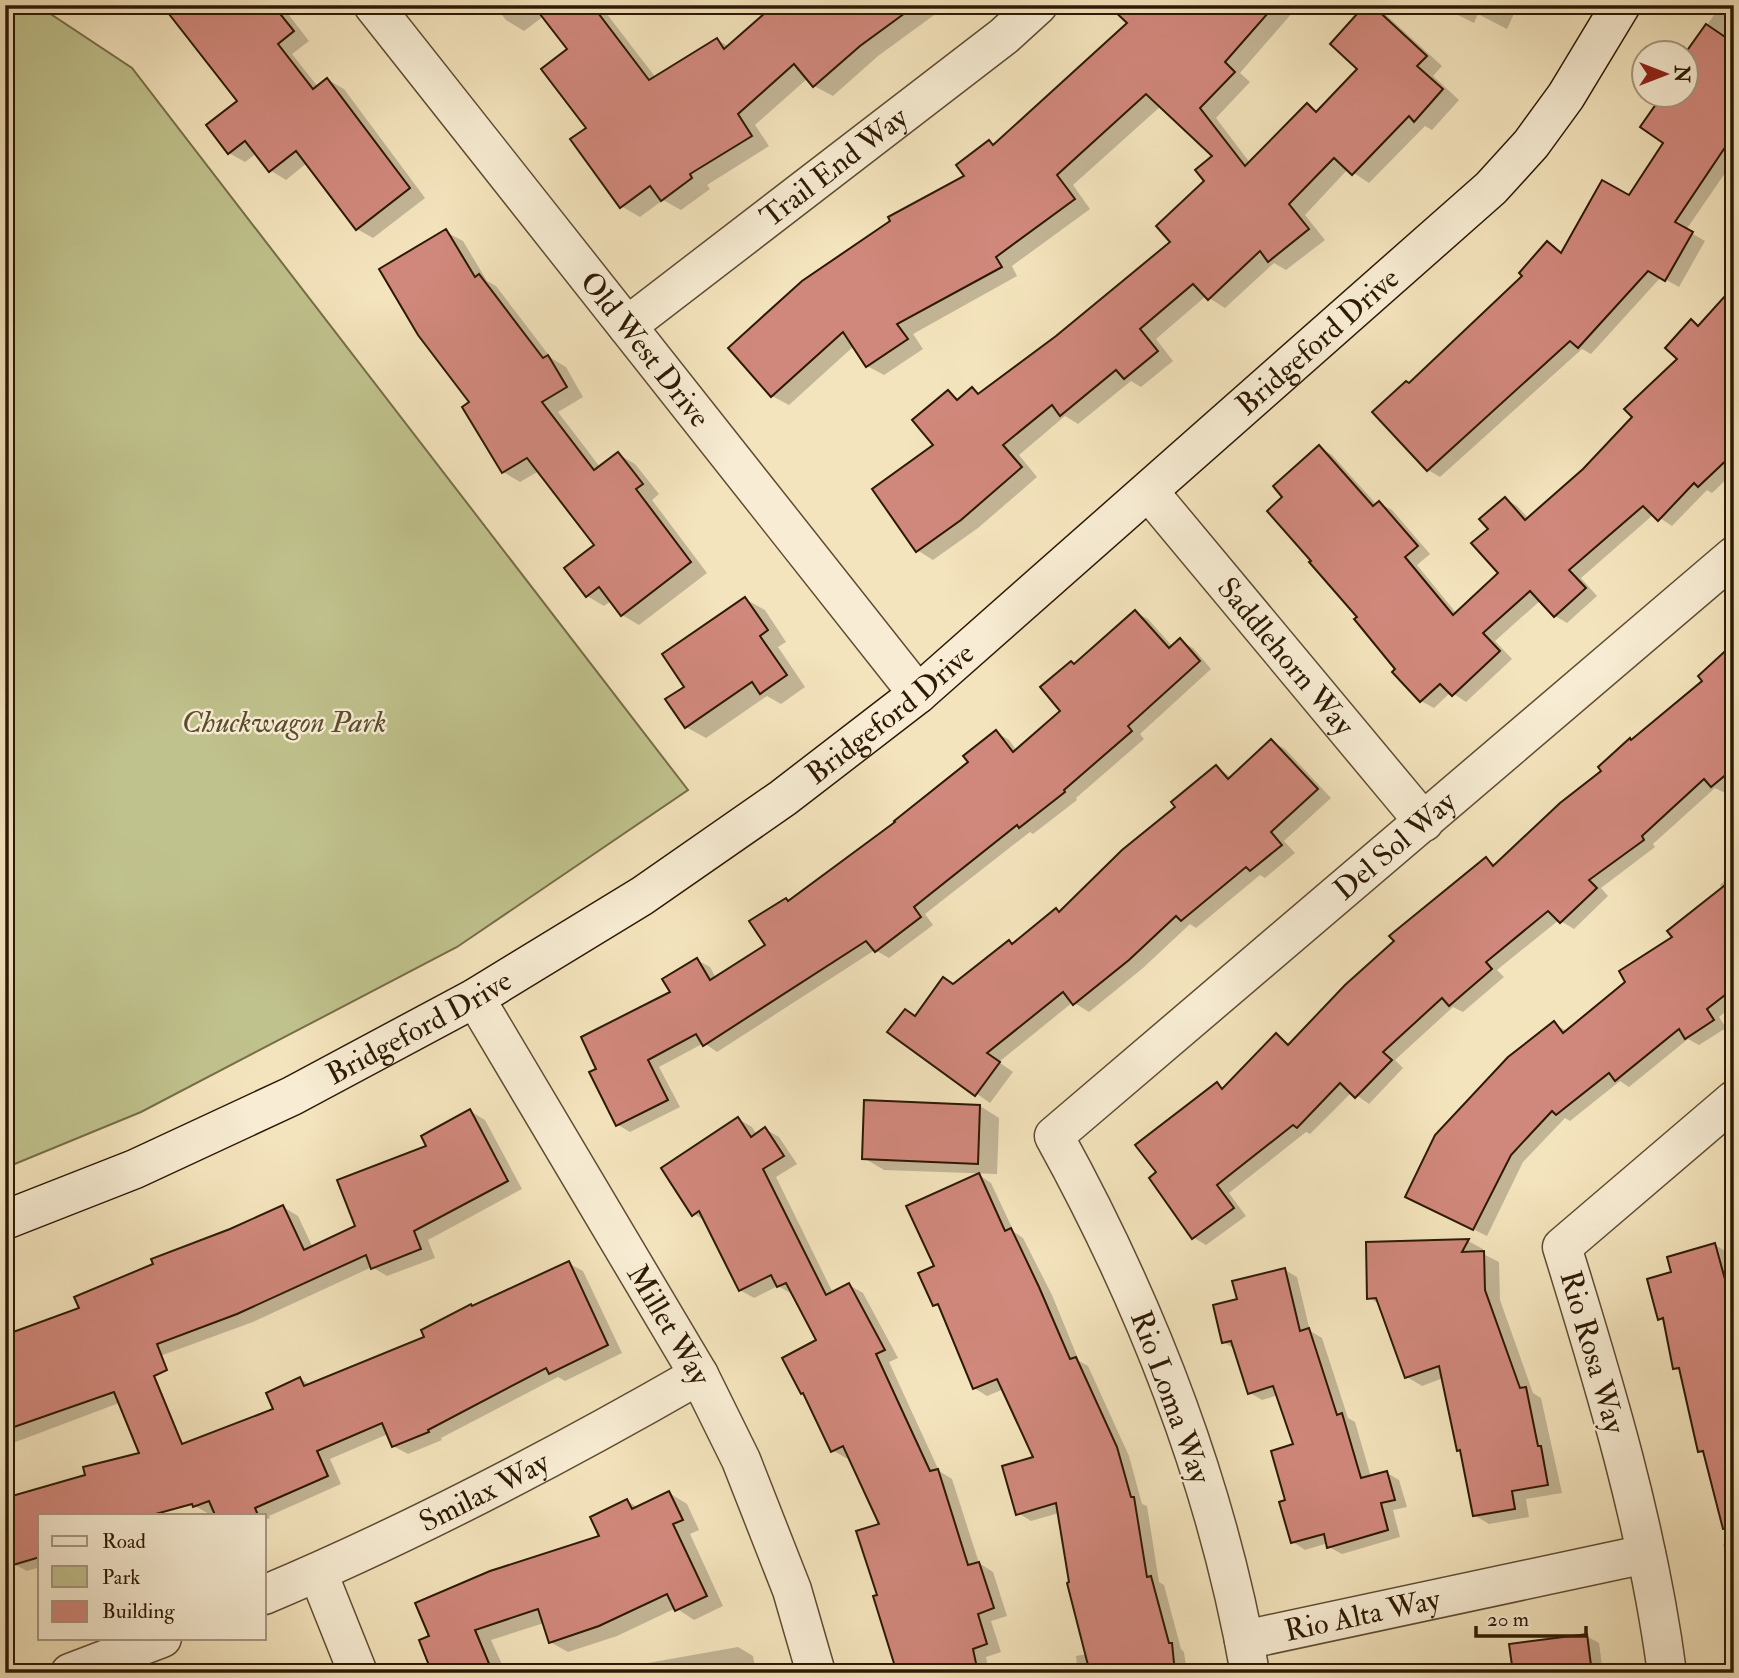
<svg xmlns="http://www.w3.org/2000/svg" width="1739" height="1678" font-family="'IM FELL Double Pica',serif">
<rect width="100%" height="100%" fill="#f4e4bd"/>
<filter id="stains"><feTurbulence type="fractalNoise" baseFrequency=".00286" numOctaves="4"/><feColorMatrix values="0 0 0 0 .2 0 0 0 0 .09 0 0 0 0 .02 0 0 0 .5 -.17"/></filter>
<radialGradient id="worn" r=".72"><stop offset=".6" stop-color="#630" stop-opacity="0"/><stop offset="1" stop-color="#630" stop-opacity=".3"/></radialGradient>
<path fill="#c0c28d" stroke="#766e48" stroke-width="2" d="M5 5H37L132 68 688 790 457 947 141 1112 5 1168Z"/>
<g fill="#0003">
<path d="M263 5H276L285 10 309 41 292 54 318 87 328 80 344 89 425 198 373 238 357 229 307 163 286 180 270 170 257 153 245 162 229 153Z"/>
<path d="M494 5H600L656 78 717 40 730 47 777 5H938L941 10 878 56 833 96 814 86 808 78 755 125 769 146 707 185 710 189 681 210 663 200 640 217 621 206 589 128 570 49 544 16 524 31 506 20Z"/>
<path d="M1169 5H1299L1240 73 1250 82 1216 118 1250 163 1307 106 1318 112 1360 69 1371 5 1385 14 1442 66 1433 76 1459 100 1432 130 1425 126 1369 183 1348 169 1305 215 1325 240 1286 270 1274 263 1225 308 1206 296 1156 339 1173 361 1141 387 1131 381 1078 424 1065 416 1019 455 1037 477 978 528 933 560 917 550 935 445 948 392 960 400 972 389 981 395 1057 337 1173 242 1207 181 1215 157 1161 106 1073 185 1090 209 1012 266 1017 276 913 334 923 349 884 375 867 366 854 346 789 405 772 396 967 176 989 142 995 145Z"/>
<path d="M1438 5H1518L1507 29 1478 14 1474 23Z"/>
<path d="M1721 5H1734V160L1686 230 1705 241 1679 287 1661 277 1591 354 1582 349 1440 477 1428 470 1409 385 1525 276 1548 243 1563 253 1629 197 1665 143 1686 94V63L1689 59 1686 55Z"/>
<path d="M446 232 463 241 487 281 496 286 551 358 566 367 583 397 558 412 600 467 618 454 635 464 659 494 652 500 707 573 639 625 622 615 611 601 604 606 587 596 596 545 539 471 520 482 503 472 472 403Z"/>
<path d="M1691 322 1700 327 1728 453 1734 460V472L1712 493 1707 490 1672 526 1654 514 1581 578 1597 596 1567 623 1555 616 1541 600 1495 641 1512 659 1466 702 1451 692 1434 708 1421 701 1360 617 1285 497 1319 447 1332 455 1377 505 1379 503 1392 510 1430 554 1417 565 1457 614 1500 573 1490 529 1505 499 1517 506 1529 519 1584 470 1634 417 1679 359Z"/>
<path d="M745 599 765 610 786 642 778 647 805 687 781 704 767 696 706 738 686 727V687Z"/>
<path d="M1135 612 1148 619 1173 647 1180 641 1193 648 1211 669 1140 734 1144 739 1076 798 1077 800 1033 834 1030 832 925 914 933 925 889 958 875 950 717 1052 704 1043 659 1067 680 1107 630 1132 618 1125 598 1069 673 992 697 960 710 967 716 978 768 945 790 902 897 822 970 762 996 732 1009 740 1017 751 1063 711 1075 665Z"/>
<path d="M1734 645V785L1725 793 1715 788 1653 844 1655 847 1601 888 1608 896 1574 929 1559 920 1497 970 1504 977 1463 1012 1453 1007 1395 1060 1403 1068 1369 1104 1352 1092 1310 1134 1306 1132 1229 1193 1246 1216 1206 1245 1194 1238 1158 1173 1217 1085 1224 1089 1276 1035 1291 1045 1486 859 1497 865 1604 772 1632 742 1705 681Z"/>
<path d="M1271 741 1285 749 1331 798 1284 841 1295 853 1265 878 1260 875 1196 928 1190 924 1143 968 1089 1012 1073 1002 999 1062 1013 1072 990 1103 890 1032 916 1018 1009 942 1014 944 1061 913 1177 807 1216 767 1232 778Z"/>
<path d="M1734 872V1005L1719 1017 1726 1028 1699 1045 1688 1039 1629 1087 1620 1081 1570 1121 1565 1118 1523 1162 1487 1236 1420 1203 1554 1024 1567 1031 1628 982 1723 889 1720 885Z"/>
<path d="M980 1106 999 1118 997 1174 884 1170 864 1158Z"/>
<path d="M470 1111 485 1120 522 1189 428 1240 435 1258 387 1276 372 1267 253 1322 149 1360 127 1400 5 1446V1337L81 1309 231 1230 283 1207 298 1216 313 1248 357 1227 428 1147Z"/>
<path d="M738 1119 752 1127 757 1135 765 1129 779 1137 797 1164 776 1177 833 1293 849 1285 863 1293 898 1358 889 1362 939 1471 952 1479 979 1563 993 1572 1007 1616 991 1621 1001 1652 986 1657 989 1673H899L879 1596 881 1525 850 1457 846 1458 832 1450 806 1395 802 1393 819 1341 792 1294 778 1286 754 1298 740 1290 707 1222 694 1214Z"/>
<path d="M979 1175 991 1183 1014 1232 1023 1238 1052 1295 1079 1361 1088 1366 1129 1456 1142 1504 1147 1506 1159 1582 1164 1585 1181 1649 1184 1652 1187 1673H1078L1076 1656 1087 1654 1071 1584 1059 1513 1031 1521 1018 1513 1035 1458 1004 1389 987 1396 974 1388 941 1308 935 1305 936 1267Z"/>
<path d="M1468 1241 1483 1249 1481 1253 1499 1262 1500 1300 1533 1393 1541 1398 1562 1493 1526 1499 1529 1517 1489 1524 1474 1515 1463 1452 1458 1449 1443 1378 1422 1386 1407 1377 1379 1304 1369 1298 1368 1243Z"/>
<path d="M1715 1245 1727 1252 1734 1276V1587L1731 1585 1723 1544 1728 1543 1706 1455 1699 1451 1682 1372 1675 1368 1666 1322 1660 1319 1674 1273Z"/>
<path d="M568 1263 583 1271 622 1353 565 1381 558 1377 441 1438 442 1440 408 1454 393 1446 388 1434 330 1459 341 1484 269 1516 270 1518 264 1520V1515H217L215 1512 209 1514 195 1506 300 1379 311 1385 426 1338 473 1308Z"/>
<path d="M1285 1270 1297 1277 1310 1331 1322 1338 1348 1418 1355 1422 1371 1477 1387 1473 1399 1480 1407 1507 1393 1510 1400 1537 1342 1554 1329 1547 1328 1543 1305 1550 1293 1542 1296 1445 1278 1395 1262 1400 1250 1393 1235 1349 1223 1342 1239 1300Z"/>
<path d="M141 1465 153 1515H40V1578L37 1568 27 1571 14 1564 5 1499Z"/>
<path d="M669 1493 687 1504 699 1530 690 1534 723 1606 694 1620 676 1608 617 1636 568 1652 550 1642 544 1623 491 1640 506 1673H434L421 1641 602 1537 627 1501 639 1508Z"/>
<path d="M1586 1636 1599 1643 1603 1673H1515Z"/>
<path d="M738 1647 753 1656 756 1673H643L642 1664Z"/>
</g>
<g fill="#d1887c" stroke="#2d1904" stroke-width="2">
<path d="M162 5H273L294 31 278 44 313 89 327 78 410 188 356 230 296 151 269 172 245 141 228 154 206 125 237 101Z"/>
<path d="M533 5H592L649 80 717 38 724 49 774 5H916L860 46 813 87 794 64 738 114 752 136 690 174 692 178 661 201 650 186 620 208 570 139 586 128 541 69 567 49Z"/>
<path d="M1108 5H1275L1225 62 1235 72 1200 108 1245 166 1307 103 1316 112 1357 69 1330 44 1365 5H1372L1427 56 1417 66 1443 89 1414 122 1409 116 1352 175 1334 158 1289 204 1309 229 1268 262 1260 251 1208 300 1193 284 1140 329 1158 351 1124 379 1116 370 1060 416 1052 405 1003 445 1022 467 961 520 916 552 872 489 933 445 912 420 948 390 957 400 972 387 978 394 1056 336 1170 242 1156 226 1204 181 1195 170 1212 156 1146 94 1057 175 1075 199 996 257 1002 267 897 324 908 339 866 367 843 332 771 397 728 348 802 281 890 221 888 217 964 176 956 165 989 140 993 145 1127 23Z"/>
<path d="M1706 24 1734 43V134L1675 222 1693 232 1665 281 1648 271 1578 348 1570 341 1427 471 1372 412 1406 381 1409 383 1522 276 1519 273 1547 241 1561 253 1602 180 1629 195 1663 143 1640 127 1663 94H1688L1686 52Z"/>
<path d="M446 229 475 277 479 274 543 358 548 355 567 387 542 402 594 470 618 452 643 484 636 489 691 562 621 616 599 587 586 597 564 568 594 545 527 458 502 473 462 407 469 402 418 335 379 269Z"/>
<path d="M1734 286V453L1698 487 1694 483 1658 521 1643 506 1569 570 1586 588 1554 617 1530 591 1483 633 1500 651 1452 696 1440 684 1420 702 1392 672 1395 669 1354 619 1357 617 1309 562 1311 561 1267 511 1282 497 1273 486 1319 445 1373 506 1379 501 1418 546 1405 557 1453 615 1498 573 1471 543 1488 529 1479 519 1505 497 1525 520 1583 469 1632 417 1624 409 1677 359 1665 348 1691 319 1698 326Z"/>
<path d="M745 597 768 630 760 636 787 675 760 694 752 682 685 728 665 699 684 687 662 654Z"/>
<path d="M1135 610 1169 648 1180 638 1200 661 1128 726 1132 731 1064 790 1065 792 1019 828 1017 825 914 907 921 917 875 952 866 941 703 1046 696 1034 648 1060 668 1100 616 1126 589 1072 596 1069 581 1037 670 992 662 979 697 958 710 980 765 945 749 921 786 898 788 901 895 822 894 821 968 762 963 756 996 730 1013 752 1060 711 1040 687 1071 661 1074 664Z"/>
<path d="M1734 643V768L1711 787 1704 779 1642 836 1644 840 1589 880 1597 888 1560 923 1548 911 1486 962 1492 969 1449 1006 1442 998 1383 1052 1392 1060 1355 1098 1340 1083 1297 1128 1293 1125 1217 1185 1234 1208 1192 1239 1149 1178 1156 1172 1135 1145 1217 1082 1222 1089 1276 1033 1288 1045 1345 985 1394 941 1389 936 1486 857 1493 866 1560 803 1601 771 1598 767 1630 738 1631 740 1702 681 1698 676Z"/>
<path d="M1271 739 1318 789 1271 832 1282 845 1250 871 1246 867 1181 921 1176 916 1129 960 1073 1005 1063 992 987 1053 1000 1062 975 1096 887 1032 905 1009 915 1016 943 977 953 984 1009 940 1012 944 1056 908 1059 912 1122 850 1175 807 1171 802 1216 765 1228 779Z"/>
<path d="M1734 878V988L1707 1009 1714 1020 1685 1039 1679 1029 1615 1081 1609 1073 1556 1115 1552 1111 1511 1155 1473 1230 1405 1197 1435 1135 1508 1057 1554 1021 1563 1033 1625 982 1619 971 1672 937 1667 931Z"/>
<path d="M864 1100 980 1105 978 1164 862 1159Z"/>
<path d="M470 1109 508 1181 414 1231 421 1249 371 1269 366 1255 237 1314 157 1344 167 1370 154 1376 182 1444 273 1409 266 1393 300 1377 304 1386 424 1337 421 1330 471 1304 472 1306 569 1261 608 1345 549 1374 546 1368 428 1430 429 1432 392 1447 382 1423 317 1451 328 1476 255 1508 258 1515H215L209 1501 193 1507 192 1504 152 1515H40V1557L13 1565 5 1539V1498L85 1475 83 1467 139 1453 114 1392 14 1427 5 1403V1335L79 1308 74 1297 153 1264 151 1259 230 1229 283 1205 304 1250 355 1226 337 1180 426 1146 421 1136Z"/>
<path d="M738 1117 751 1137 765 1127 784 1156 763 1169 826 1295 849 1283 885 1350 876 1354 930 1471 938 1469 968 1565 979 1562 994 1608 978 1614 987 1644 973 1649 978 1673H897L873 1596 877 1595 856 1531 879 1524 843 1446 831 1452 803 1393 801 1394 782 1358 816 1340 786 1283 777 1287 771 1275 739 1291 699 1211 692 1216 661 1168Z"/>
<path d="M979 1173 1005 1231 1011 1228 1039 1287 1070 1359 1076 1357 1117 1447 1131 1497H1134L1147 1577 1151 1576 1169 1643H1172L1175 1673H1090L1067 1583 1069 1582 1056 1503 1016 1515 1002 1466 1033 1457 997 1379 973 1389 938 1304 933 1306 918 1273 934 1266 906 1206Z"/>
<path d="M1469 1239 1462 1252 1484 1251 1485 1290 1520 1388 1526 1387 1538 1446H1541L1548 1485 1512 1491 1515 1509 1473 1516 1460 1450 1457 1451 1439 1366 1405 1378 1376 1298 1367 1299 1366 1242Z"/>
<path d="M1715 1243 1734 1312V1528L1723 1529 1703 1451 1698 1452 1679 1368 1673 1369 1663 1318 1658 1320 1647 1279 1671 1272 1667 1257Z"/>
<path d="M1285 1268 1300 1331 1309 1328 1337 1415 1342 1413 1361 1478 1387 1471 1395 1500 1381 1503 1388 1530 1327 1548 1324 1534 1291 1543 1279 1502 1285 1500 1271 1451 1293 1444 1273 1386 1248 1394 1231 1341 1222 1343 1213 1305 1237 1299 1232 1281Z"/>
<path d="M669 1491 683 1520 673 1524 707 1596 675 1611 667 1594 599 1626 549 1643 538 1609 475 1630 493 1673H432L419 1640 429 1636 415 1603 490 1571 599 1536 590 1517 627 1499 632 1509Z"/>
<path d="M1587 1634 1592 1673H1513L1509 1644Z"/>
</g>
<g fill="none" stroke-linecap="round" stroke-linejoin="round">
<defs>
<g id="street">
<path id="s1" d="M373 5 918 694"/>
<path id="s2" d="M627 326 1004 36 1038 5"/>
<path id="s3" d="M1149 492 1424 822"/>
<path id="s4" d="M475 998 699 1375 741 1460 792 1590 816 1673"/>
<path d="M318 1573 358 1673"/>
<path id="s5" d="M264 1595C414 1532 558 1456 699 1375"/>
<path id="s6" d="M1244 1640 1646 1554"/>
<path d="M70 1673 162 1638"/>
<path id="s7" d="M1250 1673C1217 1484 1146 1303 1054 1136L1734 556"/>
<path d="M1667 1673C1648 1528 1605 1386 1562 1247L1734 1100"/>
</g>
<g id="secondary">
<path id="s8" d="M5 1220 135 1169 292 1096 475 998 642 896 783 798 918 694 1491 188 1531 144 1566 96 1621 5"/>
</g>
</defs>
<use href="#street" stroke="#5f4c32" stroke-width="41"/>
<use href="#secondary" stroke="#2d1904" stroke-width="41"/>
<use href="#street" stroke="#f8edd4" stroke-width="38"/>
<use href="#secondary" stroke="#f8edd4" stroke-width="38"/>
</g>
<g text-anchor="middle" stroke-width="5" stroke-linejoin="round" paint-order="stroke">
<g font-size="30" fill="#2d1904" stroke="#f8edd4">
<text dy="10" stroke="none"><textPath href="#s2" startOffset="261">Trail End Way</textPath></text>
<text dy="10" stroke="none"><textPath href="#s8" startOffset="1591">Bridgeford Drive</textPath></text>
<text dy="10" stroke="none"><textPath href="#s1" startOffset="439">Old West Drive</textPath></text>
<text dy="10" stroke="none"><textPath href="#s3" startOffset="214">Saddlehorn Way</textPath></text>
<text dy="10" stroke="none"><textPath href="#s8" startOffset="1024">Bridgeford Drive</textPath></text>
<text dy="10" stroke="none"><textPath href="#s7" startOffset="1022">Del Sol Way</textPath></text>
<text dy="10" stroke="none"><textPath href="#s8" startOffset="457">Bridgeford Drive</textPath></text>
<text dy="10" stroke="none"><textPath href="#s4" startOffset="380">Millet Way</textPath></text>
<text transform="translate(1593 1352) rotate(74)" y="10">Rio Rosa Way</text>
<text transform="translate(1171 1397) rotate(70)" y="10">Rio Loma Way</text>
<text dy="10" stroke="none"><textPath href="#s5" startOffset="243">Smilax Way</textPath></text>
<text dy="10" stroke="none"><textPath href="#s6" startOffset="121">Rio Alta Way</textPath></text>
</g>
<g font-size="30" font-style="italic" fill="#594c2d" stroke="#f8edd4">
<text x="284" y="732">Chuckwagon Park</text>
</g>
</g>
<rect width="1739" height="1678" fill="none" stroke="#f4e4bd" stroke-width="28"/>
<rect x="7" y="7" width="1725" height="1664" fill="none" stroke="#2d1904" stroke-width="3.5"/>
<rect x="14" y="14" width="1711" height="1650" fill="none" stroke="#2d1904" stroke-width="2"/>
<rect x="38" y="1514" width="228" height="126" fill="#f8edd4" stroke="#a79881" stroke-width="2"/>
<rect x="52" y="1536" width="35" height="10" fill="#f8edd4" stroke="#a79881" stroke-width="2"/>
<text x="102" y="1548" font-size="21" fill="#2d1904">Road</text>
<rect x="52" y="1566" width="35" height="21" fill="#c0c28d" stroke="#a79881" stroke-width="2"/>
<text x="102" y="1584" font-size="21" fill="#2d1904">Park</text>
<rect x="52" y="1601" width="35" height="21" fill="#d1887c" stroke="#a79881" stroke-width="2"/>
<text x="102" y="1618" font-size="21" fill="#2d1904">Building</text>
<g transform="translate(1665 74) rotate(90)"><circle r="33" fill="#f8edd4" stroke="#a79881" stroke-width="2"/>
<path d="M0-5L12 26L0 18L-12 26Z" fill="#8f2418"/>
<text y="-10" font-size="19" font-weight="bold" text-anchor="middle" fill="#2d1904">N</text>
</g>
<path d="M1476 1626v10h110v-10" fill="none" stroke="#2d1904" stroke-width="3.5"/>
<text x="1487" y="1626" font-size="21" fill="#2d1904" stroke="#f8edd4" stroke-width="5" paint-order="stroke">20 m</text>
<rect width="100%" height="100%" filter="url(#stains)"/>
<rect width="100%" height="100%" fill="url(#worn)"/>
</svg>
